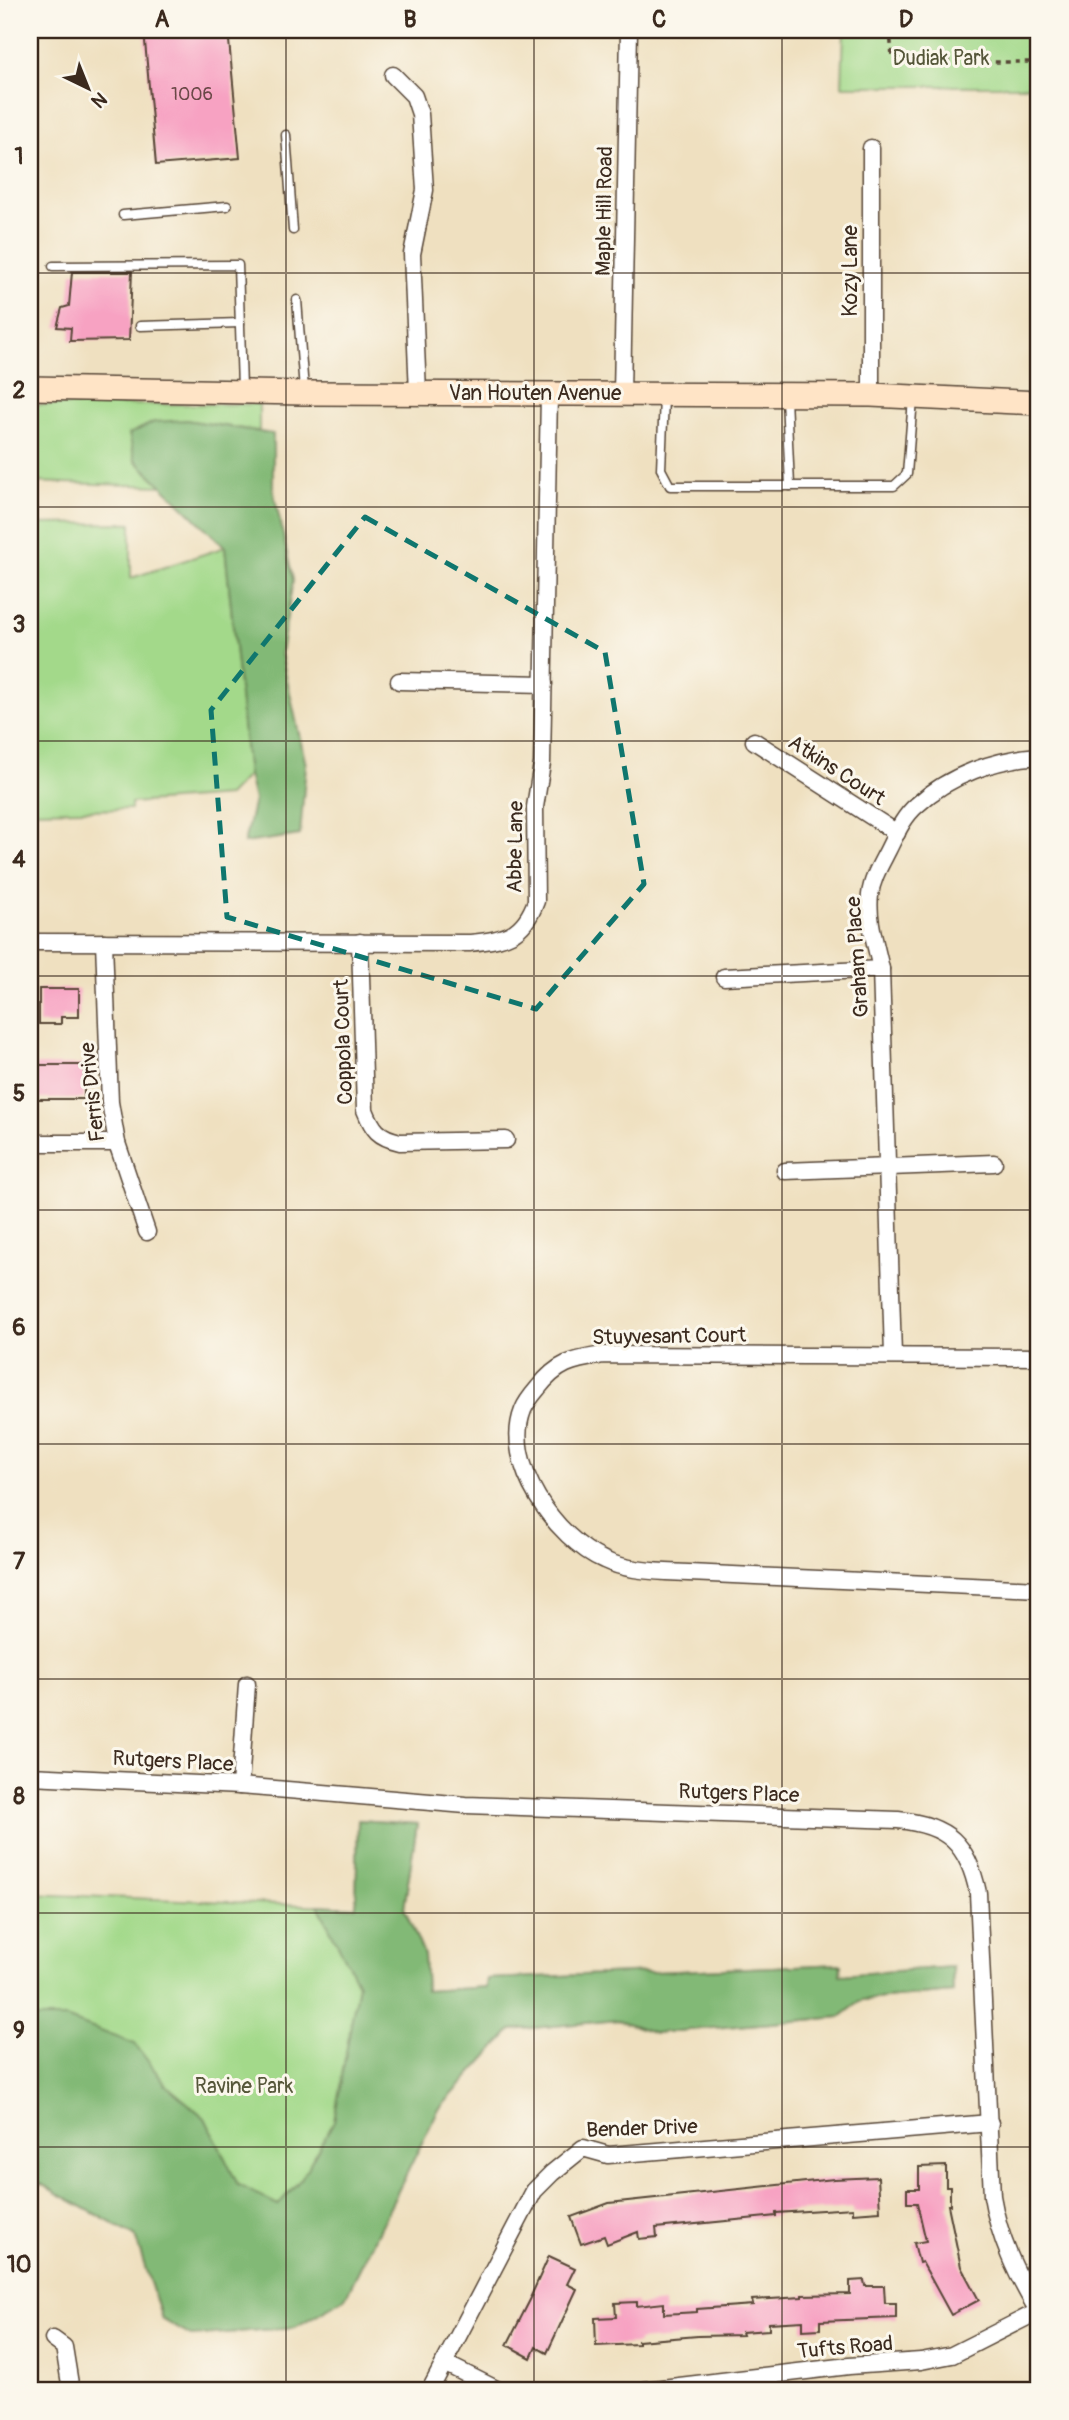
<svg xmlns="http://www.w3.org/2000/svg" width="1069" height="2420" font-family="Pangolin,sans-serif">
<rect width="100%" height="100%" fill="#fbf7ec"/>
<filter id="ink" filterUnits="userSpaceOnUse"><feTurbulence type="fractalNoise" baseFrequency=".0143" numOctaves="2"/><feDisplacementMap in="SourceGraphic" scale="14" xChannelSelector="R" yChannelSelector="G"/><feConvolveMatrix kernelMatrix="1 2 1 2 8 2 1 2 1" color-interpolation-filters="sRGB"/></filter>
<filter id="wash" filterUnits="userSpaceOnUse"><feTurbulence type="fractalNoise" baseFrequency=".00686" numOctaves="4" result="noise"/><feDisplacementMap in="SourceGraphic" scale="28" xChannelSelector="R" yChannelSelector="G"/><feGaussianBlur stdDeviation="1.57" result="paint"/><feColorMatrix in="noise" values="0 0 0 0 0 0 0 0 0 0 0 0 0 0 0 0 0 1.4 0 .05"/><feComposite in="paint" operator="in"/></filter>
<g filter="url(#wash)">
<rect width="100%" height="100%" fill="#efe0c0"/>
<g fill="#a3d98a" stroke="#6f8254" stroke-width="2">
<path d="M844 30H1039V86H842Z"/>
<path d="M259 404V430L257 431 186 420 135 460 162 486 30 482V405Z"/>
<path d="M131 523V578L225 547 248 775 228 796 131 803V809L30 811V524Z"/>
<path d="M358 1820 417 1824 404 1908 424 1955 426 1991 486 1987 487 1979 841 1964 840 1975 952 1967 953 1992 862 2000 840 2017 655 2033 618 2020 511 2030 438 2110 345 2298 295 2327 191 2336 162 2319 135 2236 30 2178V1894L356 1907Z"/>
</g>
<g fill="#82b976" stroke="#5e724a" stroke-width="2">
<path d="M186 420 273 434V489L293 580 281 653 306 765 300 835 244 843 254 800 248 775 225 547 135 460 129 434 154 422Z"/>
<path d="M358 1820 417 1824 404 1908 424 1955 426 1991 486 1987 487 1979 841 1964 840 1975 952 1967 953 1992 862 2000 840 2017 655 2033 618 2020 511 2030 438 2110 345 2298 295 2327 191 2336 162 2319 135 2236 30 2178V2018H66L135 2044 166 2085 205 2118 238 2185 278 2205 301 2179 334 2121 358 1984 318 1905 356 1907Z"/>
</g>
<g id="blocks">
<g fill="#f7a2c2">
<path d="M144 30H228L240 158 156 165Z"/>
<path d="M72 272H132L129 340 70 341 71 328 57 327 62 308 69 306Z"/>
<path d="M39 989H79V1017H61V1024H39Z"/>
<rect x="35" y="1065" width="49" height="34"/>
<path d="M946 2166V2187H950V2205H948L961 2267 979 2300 951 2315 922 2262 919 2263 914 2243 926 2241 917 2203H907V2189H919V2167Z"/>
<path d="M878 2177 880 2211 853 2213V2208L776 2213V2216L656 2228 657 2237 639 2239 638 2232 607 2244 604 2236 581 2244 571 2217 609 2203 834 2179Z"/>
<path d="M549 2256 575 2268 567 2284 577 2289 547 2353 536 2347 531 2358 507 2345 532 2296H531Z"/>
<path d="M864 2280 865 2286H884L885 2303H896V2318L820 2321V2329L803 2330V2321L769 2323V2330L742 2332 743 2335 698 2336 638 2341V2344L596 2346 595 2318 616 2317 615 2303 637 2302V2306L664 2303V2314L697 2312V2309L753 2305 752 2300 802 2297V2295L850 2294V2281Z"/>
</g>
</g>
</g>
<g filter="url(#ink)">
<use href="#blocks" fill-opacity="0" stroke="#564536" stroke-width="2"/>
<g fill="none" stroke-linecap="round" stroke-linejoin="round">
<defs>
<g id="lane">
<path d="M286 135 293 230"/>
<path d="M123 215 227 206"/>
<path d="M53 266 238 265 242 388"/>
<path d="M297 300 304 390"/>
<path d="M140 326 240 323"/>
<path d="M664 398 661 469 670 486H894L907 474 913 399"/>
<path d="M786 398 790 486"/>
</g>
<g id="street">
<path d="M393 75 414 96 420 114 425 190 412 254 418 393"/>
<path d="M871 148V395"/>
<path d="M622 394 629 30"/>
<path d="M399 681 544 684"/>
<path d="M754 741 897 833"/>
<path d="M30 942 470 943C504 939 523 937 536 901L535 807 542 763 549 394"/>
<path d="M104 942 110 1102 117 1143 147 1232"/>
<path d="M360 942 365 1110C373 1130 378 1137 400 1142L506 1140"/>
<path d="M724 977 881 969"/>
<path d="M30 1143H117"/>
<path d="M785 1171 994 1163"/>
<path d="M893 1355 881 969C876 945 867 919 870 895 872 878 881 864 888 850 896 834 903 817 917 805 949 775 996 759 1039 756"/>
<path d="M1039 1357 603 1355C591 1357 577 1359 566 1364 555 1369 545 1379 538 1388 532 1395 526 1402 523 1410 502 1463 556 1539 604 1560 623 1569 645 1571 666 1572L1039 1589"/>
<path d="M30 1776 240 1786 466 1805 898 1820C948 1825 968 1844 978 1893L992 2196C999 2238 1016 2274 1038 2311"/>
<path d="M240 1786 247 1684"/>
<path d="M53 2339 64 2347 71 2390"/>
<path d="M444 2363 498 2390"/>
<path d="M430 2390 534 2191 552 2173 583 2148 608 2155 634 2153 990 2123"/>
<path d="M645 2390 849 2366 921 2361 952 2355 1039 2311"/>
</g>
<path id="secondary" d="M30 388 304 393 871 395 1039 403"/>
</defs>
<use href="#lane" stroke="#564536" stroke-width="11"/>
<use href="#street" stroke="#564536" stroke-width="19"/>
<use href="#secondary" stroke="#564536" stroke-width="26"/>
<path stroke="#564536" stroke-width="3.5" stroke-dasharray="5 5" stroke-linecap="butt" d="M890 30 892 57 983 62H1039"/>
<use href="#lane" stroke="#fff" stroke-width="8"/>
<use href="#street" stroke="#fff" stroke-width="16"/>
<use href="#secondary" stroke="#ffe4c6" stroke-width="23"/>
</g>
</g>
<path fill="none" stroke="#0f766e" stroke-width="5" stroke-dasharray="14 9" stroke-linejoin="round" d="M365 517 605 652 644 884 536 1009 227 917 211 710Z"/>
<path fill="none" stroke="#3b2a1e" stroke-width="2" stroke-opacity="0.55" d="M286 30V2390M534 30V2390M782 30V2390M30 273H1039M30 507H1039M30 741H1039M30 976H1039M30 1210H1039M30 1444H1039M30 1679H1039M30 1913H1039M30 2147H1039"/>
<g text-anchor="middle" stroke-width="6" stroke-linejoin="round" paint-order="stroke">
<g font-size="18" fill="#6a4847">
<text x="192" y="100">1006</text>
</g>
<g font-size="21" fill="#555639" stroke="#fbf7ec">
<text x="941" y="65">Dudiak Park</text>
<text x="244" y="2093">Ravine Park</text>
</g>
<g font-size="21" fill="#3b2a1e" stroke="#fbf7ec">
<text transform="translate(604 211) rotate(-89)" y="7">Maple Hill Road</text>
<text transform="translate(850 271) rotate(-90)" y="7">Kozy Lane</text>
<text x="535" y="400">Van Houten Avenue</text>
<text transform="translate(837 770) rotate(33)" y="7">Atkins Court</text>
<text transform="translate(515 847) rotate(-89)" y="7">Abbe Lane</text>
<text transform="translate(857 957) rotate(-94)" y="7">Graham Place</text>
<text transform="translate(343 1042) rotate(-92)" y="7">Coppola Court</text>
<text transform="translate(92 1092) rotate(-96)" y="7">Ferris Drive</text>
<text transform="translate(669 1336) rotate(-1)" y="7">Stuyvesant Court</text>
<text transform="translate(173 1761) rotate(3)" y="7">Rutgers Place</text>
<text transform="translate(739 1793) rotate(2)" y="7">Rutgers Place</text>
<text transform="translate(642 2128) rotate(-2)" y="7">Bender Drive</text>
<text transform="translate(845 2347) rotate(-5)" y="7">Tufts Road</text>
</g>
</g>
<rect width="1069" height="2420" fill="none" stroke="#fbf7ec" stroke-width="77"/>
<g transform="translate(88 88) rotate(137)" stroke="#fbf7ec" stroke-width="5" paint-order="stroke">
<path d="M0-5L12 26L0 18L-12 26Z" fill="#3b2a1e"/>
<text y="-10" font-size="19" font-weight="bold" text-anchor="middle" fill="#3b2a1e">N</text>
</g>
<rect x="38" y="38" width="992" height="2344" fill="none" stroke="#3b2a1e" stroke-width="2.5"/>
<g font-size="23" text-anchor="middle" font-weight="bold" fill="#3b2a1e">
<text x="162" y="27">A</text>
<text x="410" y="27">B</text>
<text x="659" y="27">C</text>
<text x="906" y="27">D</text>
<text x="19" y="164">1</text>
<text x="19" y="398">2</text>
<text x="19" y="632">3</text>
<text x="19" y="867">4</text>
<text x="19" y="1101">5</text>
<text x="19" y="1335">6</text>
<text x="19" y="1569">7</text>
<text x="19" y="1804">8</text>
<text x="19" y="2038">9</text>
<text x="19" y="2272">10</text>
</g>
</svg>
